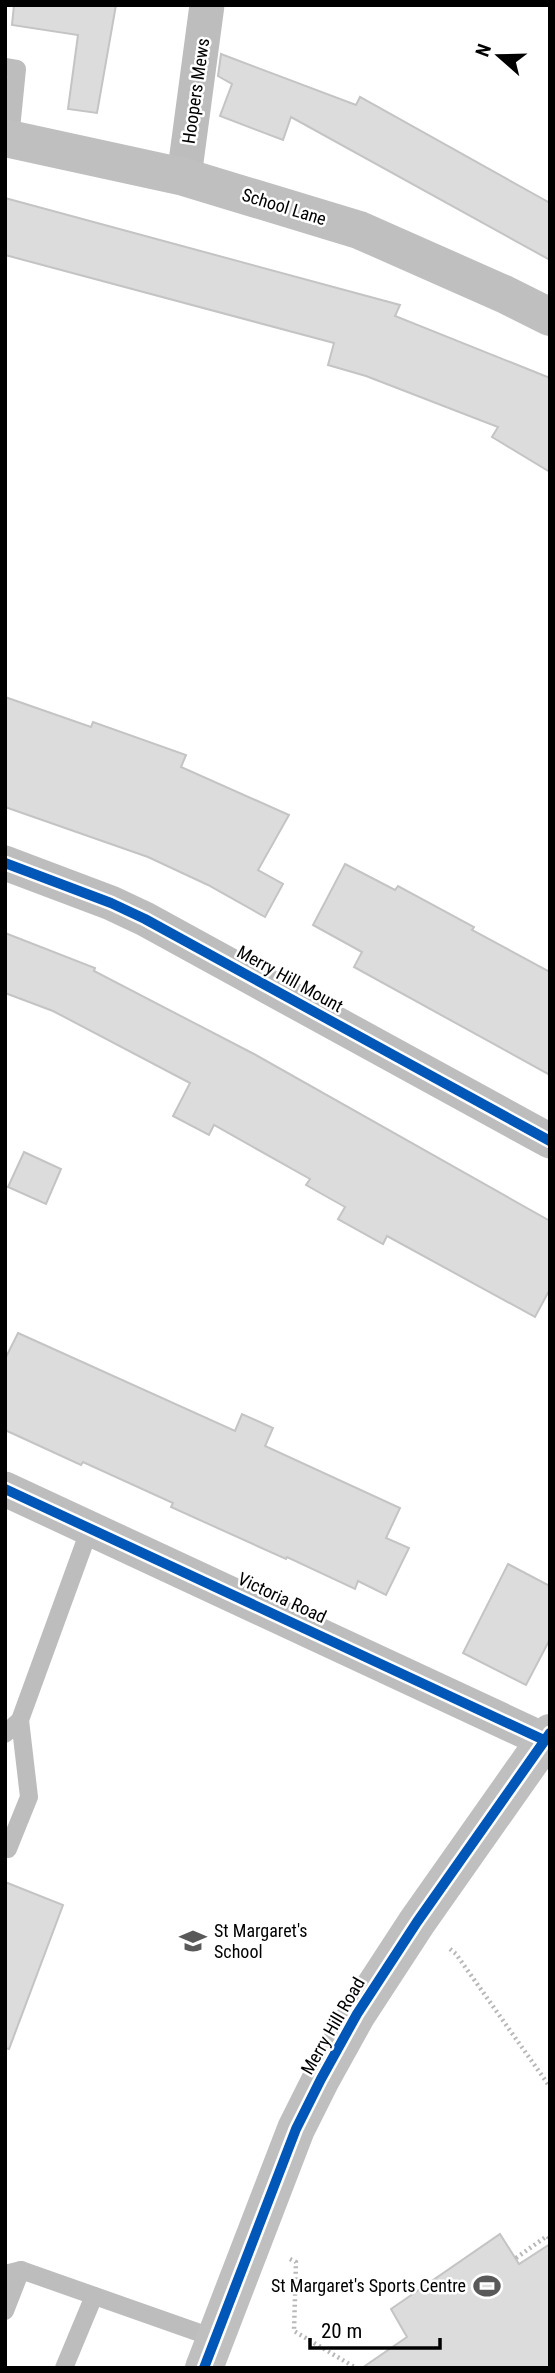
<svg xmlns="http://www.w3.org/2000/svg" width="555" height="2373" font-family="'Roboto Condensed',sans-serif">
<rect width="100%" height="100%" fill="#fff"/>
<g fill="#dcdcdc" stroke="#c4c4c4" stroke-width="2">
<path d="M14 5H116L97 113 68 109 78 35 12 25Z"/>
<path d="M221 54 356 105 360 97 550 203V260L291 117 283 140 220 116 232 84 218 76Z"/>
<path d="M5 198 400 305 395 316 550 378V472L492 437 498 427 366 376 328 365 334 343 5 255Z"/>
<path d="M5 697 91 727 93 722 186 755 181 767 289 815 258 870 283 884 265 917 208 885 148 857 5 807Z"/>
<path d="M345 864 395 890 398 886 474 927 472 930 550 972V1075L354 967 362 952 313 925Z"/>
<path d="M5 933 95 968 94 971 254 1054 550 1221V1289L535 1317 387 1236 383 1244 338 1219 345 1207 306 1185 310 1179 214 1125 209 1135 173 1116 190 1083 53 1011 5 993Z"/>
<path d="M24 1152 61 1169 46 1204 8 1187Z"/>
<path d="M18 1333 235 1431 242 1414 273 1428 265 1446 400 1508 386 1538 409 1548 386 1595 358 1581 355 1589 287 1557 286 1559 171 1507 173 1503 83 1462 81 1465 5 1430V1359Z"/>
<path d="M508 1564 550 1586V1639L526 1685 463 1653Z"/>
<path d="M5 1882 63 1905 9 2049 5 2048Z"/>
<path d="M500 2234 519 2264 550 2244V2368H362L407 2337 391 2309Z"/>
</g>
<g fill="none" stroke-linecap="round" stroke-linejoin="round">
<g stroke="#b8b8b8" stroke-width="4.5" stroke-dasharray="2 3.5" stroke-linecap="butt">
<path d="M450 1949 456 1954 550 2087"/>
<path d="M516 2258 547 2236 550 2239"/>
<path d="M290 2259 296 2262 294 2331 356 2368"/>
</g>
<g stroke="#bdbdbd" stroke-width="18">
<path d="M5 67 17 69 10 139"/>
<path d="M5 1734 20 1720 90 1528"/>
<path d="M5 1847 8 1849 29 1797 20 1720"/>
<path d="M5 2274 21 2270 217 2339"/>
<path d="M5 2311 21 2270"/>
<path d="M64 2368 94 2296"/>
</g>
<g stroke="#bdbdbd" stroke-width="35">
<path d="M184 177 207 5"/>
<path d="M5 863 111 903 145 919 550 1141"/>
<path d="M5 1489 544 1740"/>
</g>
<g stroke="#bfbfbf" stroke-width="38">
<path d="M5 138 184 177 359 230 504 294 550 317"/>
<path d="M204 2368 296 2129 321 2079 357 2014 417 1922 550 1733"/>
</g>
<defs>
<g id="cycleway">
<path d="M5 863 111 903 145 919 550 1141"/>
<path d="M5 1489 544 1740"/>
<path d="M204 2368 296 2129 321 2079 357 2014 417 1922 550 1733"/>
</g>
</defs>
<use href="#cycleway" stroke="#fff" stroke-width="15"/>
<use href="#cycleway" stroke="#0057b8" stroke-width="10"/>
</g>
<defs>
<symbol id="school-bare" viewBox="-9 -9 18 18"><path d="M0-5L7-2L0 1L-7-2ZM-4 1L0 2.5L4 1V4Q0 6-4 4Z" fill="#595959" stroke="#fff" stroke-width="2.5" paint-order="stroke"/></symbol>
<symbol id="stadium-bare" viewBox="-9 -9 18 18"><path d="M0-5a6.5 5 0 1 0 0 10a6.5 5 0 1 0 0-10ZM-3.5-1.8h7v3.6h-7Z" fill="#595959" stroke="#fff" stroke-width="2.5" paint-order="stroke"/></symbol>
</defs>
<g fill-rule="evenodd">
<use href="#school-bare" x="174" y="1922" width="38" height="38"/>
<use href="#stadium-bare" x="468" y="2267" width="38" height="38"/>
</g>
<g text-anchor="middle" stroke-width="5" stroke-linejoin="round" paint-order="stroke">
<g font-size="18" fill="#000" stroke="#fff">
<text transform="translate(196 91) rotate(-82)" y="6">Hoopers Mews</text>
<text transform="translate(284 207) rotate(17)" y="6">School Lane</text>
<text transform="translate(290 979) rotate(29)" y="6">Merry Hill Mount</text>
<text transform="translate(282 1598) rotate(25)" y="6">Victoria Road</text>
<text transform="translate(333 2026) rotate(-60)" y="6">Merry Hill Road</text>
</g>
<g font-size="18" fill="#000" stroke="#fff" text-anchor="start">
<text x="214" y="1937">St Margaret's<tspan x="214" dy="21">School</tspan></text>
<text x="466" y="2292" text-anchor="end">St Margaret's Sports Centre</text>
</g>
</g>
<rect width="555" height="2373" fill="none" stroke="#000000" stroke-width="14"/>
<g transform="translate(499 56) rotate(290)" stroke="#ffffff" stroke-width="5" paint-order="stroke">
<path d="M0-5L12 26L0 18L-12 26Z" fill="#000000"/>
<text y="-10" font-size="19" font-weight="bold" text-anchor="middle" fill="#000000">N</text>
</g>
<path d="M310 2338v10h130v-10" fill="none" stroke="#000000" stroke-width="3.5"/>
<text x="321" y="2338" font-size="21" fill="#000000" stroke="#ffffff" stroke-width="5" paint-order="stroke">20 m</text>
</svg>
